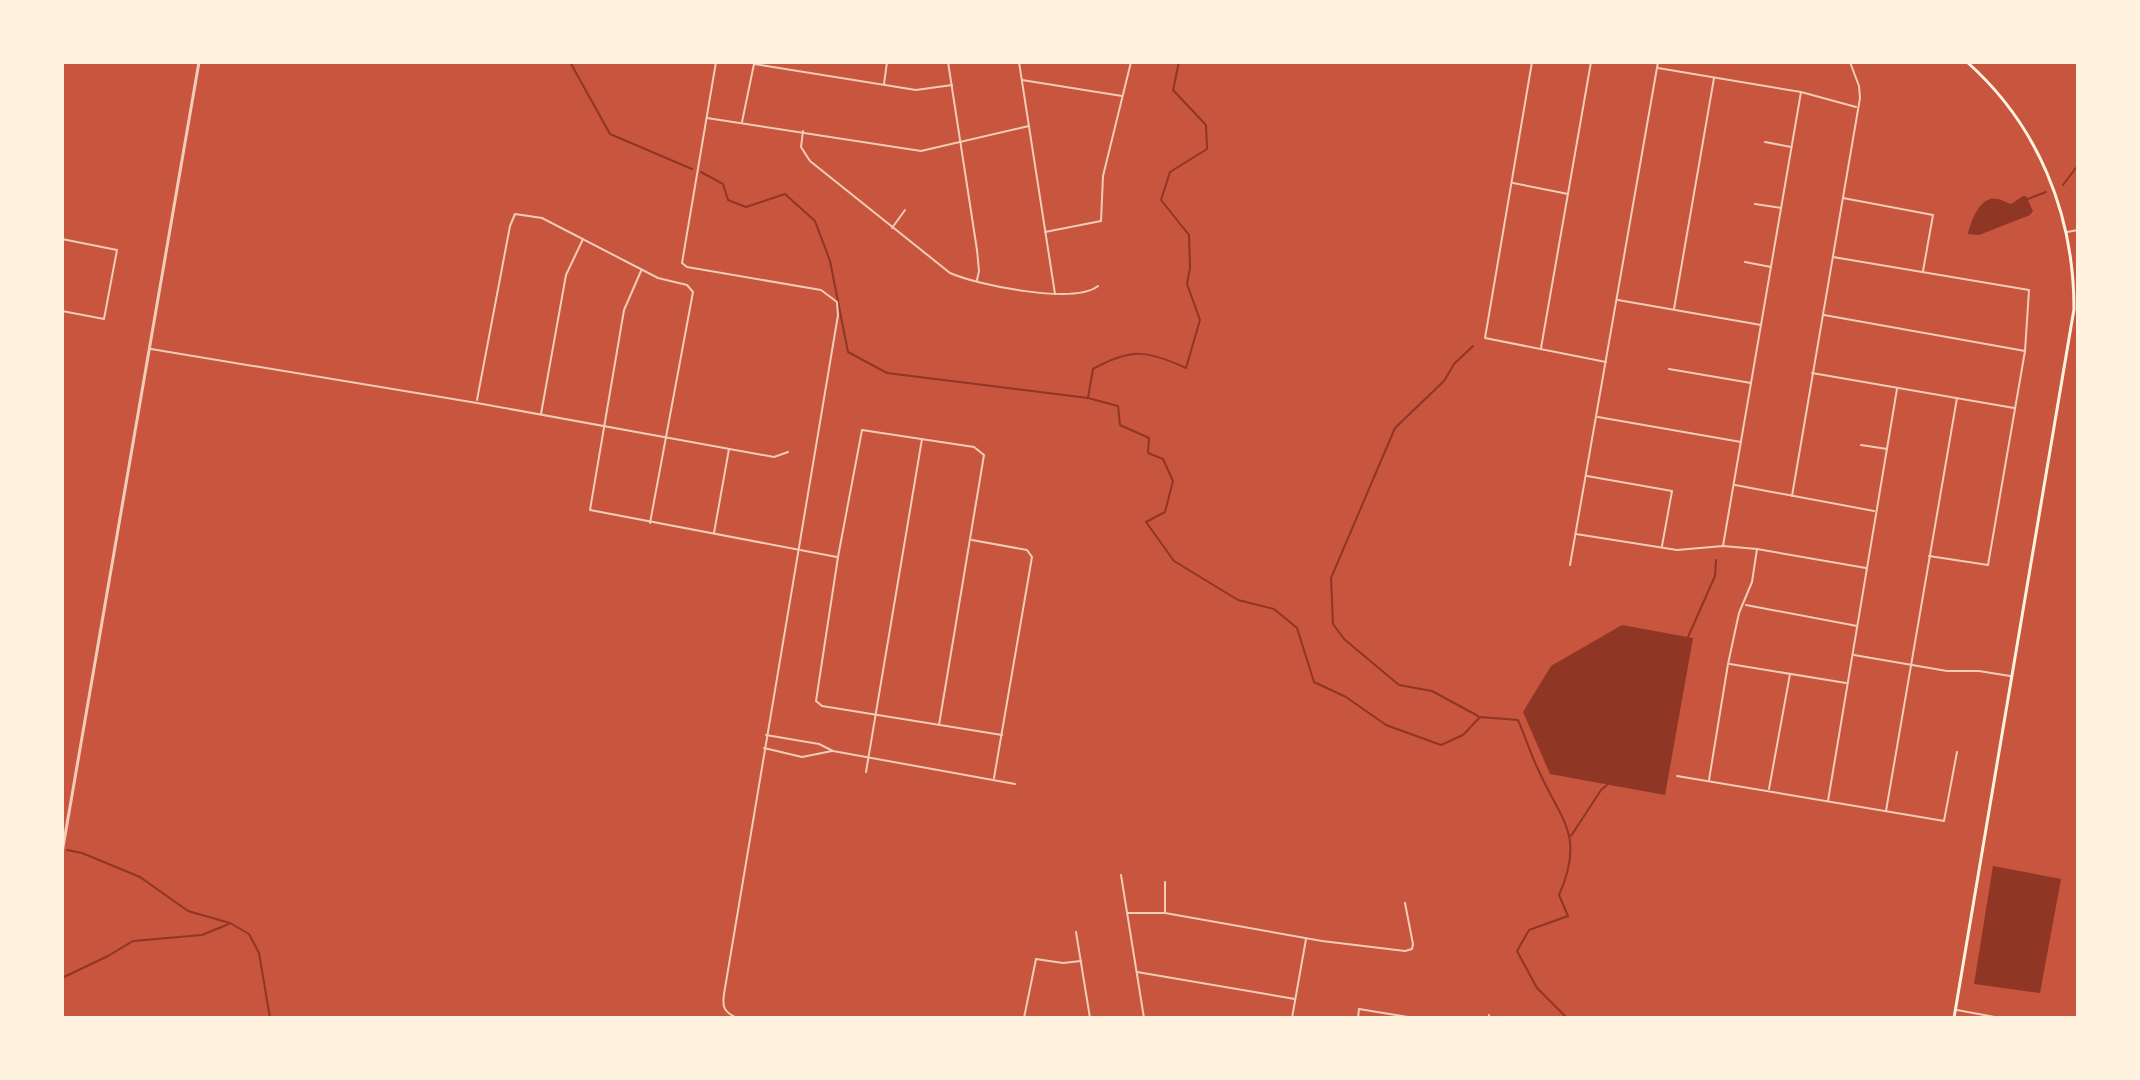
<svg xmlns="http://www.w3.org/2000/svg" width="2140" height="1080" font-family="'PT Sans Narrow',sans-serif">
<rect width="100%" height="100%" fill="#c8553d"/>
<g fill="#8f3625">
<path d="M2023 196H2026L2033 211 2030 215 1979 235 1968 234C1970 224 1977 203 1990 199 1997 197 2005 202 2011 204Z"/>
<path d="M1622 625 1693 638 1665 795 1550 774 1523 712 1551 666Z"/>
<path d="M1993 866 2061 879 2040 993 1974 984Z"/>
</g>
<g fill="none" stroke-linecap="round" stroke-linejoin="round">
<g stroke="#8f3625" stroke-width="2">
<path d="M570 62 610 134 692 169"/>
<path d="M701 172 723 184 728 200 746 207 785 194 815 221 830 261 848 352 887 373 1088 398 1118 406 1120 425 1149 438 1148 453 1163 459 1173 481 1165 512 1146 522 1174 561 1238 600 1274 609 1297 628 1314 682 1346 697 1386 725 1441 745 1463 735 1480 717 1518 720C1525 736 1530 752 1537 767 1560 820 1586 834 1559 895L1568 916 1529 930 1517 951 1537 988 1567 1018"/>
<path d="M2063 185 2078 165"/>
<path d="M2028 199 2046 192"/>
<path d="M1473 346 1454 364 1444 381 1395 428 1331 578 1333 624 1344 639 1399 685 1432 691 1478 716"/>
<path d="M1088 398 1093 369C1131 348 1147 350 1186 368L1200 320 1187 284 1190 268 1189 235 1161 200 1170 172 1207 149 1206 125 1173 90 1179 62"/>
<path d="M1688 637 1715 576 1716 560"/>
<path d="M1571 836 1601 790 1608 784"/>
<path d="M67 850 82 853 140 877 188 911 230 923 249 934 259 953 270 1018"/>
<path d="M62 978 108 956 133 941 202 935 229 924"/>
</g>
<g stroke="#f1ccb7" stroke-width="2">
<path d="M716 62 682 263 687 267 821 290 837 302 838 315 724 994C722 1007 724 1012 737 1018"/>
<path d="M948 62 977 250 979 271 977 280"/>
<path d="M1019 62 1055 294"/>
<path d="M1532 62 1485 338 1606 362"/>
<path d="M1658 68 1801 92 1856 107"/>
<path d="M1022 80 1122 96"/>
<path d="M884 84 887 62"/>
<path d="M707 118 921 151 1029 126"/>
<path d="M742 122 754 64 916 90 952 85"/>
<path d="M803 131 801 147 810 161 950 273C977 285 1074 305 1098 286"/>
<path d="M1765 142 1791 147"/>
<path d="M1513 183 1568 194"/>
<path d="M1843 198 1933 215 1923 271"/>
<path d="M1755 204 1781 208"/>
<path d="M892 228 905 210"/>
<path d="M1045 232 1101 221 1103 176 1131 62"/>
<path d="M2067 232 2078 230"/>
<path d="M62 239 117 250 104 319 62 311"/>
<path d="M1833 257 2029 290 2025 351 1988 565 1929 556"/>
<path d="M1745 262 1771 267"/>
<path d="M641 271 624 310 590 510 837 557"/>
<path d="M1618 300 1761 325"/>
<path d="M1674 309 1714 78"/>
<path d="M1824 315 2025 351"/>
<path d="M1541 348 1591 62"/>
<path d="M151 349 477 403 774 457 788 452"/>
<path d="M1669 369 1751 383"/>
<path d="M1812 373 2014 408"/>
<path d="M477 400 510 226 515 214 542 218 658 278 687 285 693 292 650 523"/>
<path d="M541 414 566 275 583 239"/>
<path d="M1598 417 1741 442"/>
<path d="M1861 445 1887 449"/>
<path d="M1587 476 1672 491 1662 546"/>
<path d="M1735 485 1874 511"/>
<path d="M1792 496 1860 98 1859 86 1850 62"/>
<path d="M714 533 729 449"/>
<path d="M1576 534 1677 550 1723 546 1757 549 1866 568"/>
<path d="M972 540 1027 550 1032 557 994 778"/>
<path d="M1723 546 1801 92"/>
<path d="M1570 565 1658 62"/>
<path d="M1746 605 1857 626"/>
<path d="M1854 655 1947 671H1979L2010 676"/>
<path d="M1730 664 1846 683"/>
<path d="M939 725 984 455 974 447 862 430 838 557 816 701 822 706 1002 735"/>
<path d="M766 735 819 744 833 751 1015 784"/>
<path d="M764 748 802 757 832 751"/>
<path d="M866 772 922 439"/>
<path d="M1677 776 1944 821 1957 752"/>
<path d="M1709 780 1728 664 1739 613 1752 582 1757 549"/>
<path d="M1769 789 1790 674"/>
<path d="M1828 801 1897 389"/>
<path d="M1886 811 1957 398"/>
<path d="M1121 875 1144 1018"/>
<path d="M1165 882V912"/>
<path d="M1127 913H1165L1322 941 1405 951 1412 949 1413 944 1405 903"/>
<path d="M1076 932 1090 1018"/>
<path d="M1137 972 1295 999"/>
<path d="M1957 1010 2000 1018"/>
<path d="M1024 1018 1036 959 1063 963 1081 961"/>
<path d="M1292 1018 1306 939"/>
<path d="M1358 1018 1359 1009 1414 1018"/>
<path d="M1488 1018 1489 1015"/>
</g>
<path stroke="#f1ccb7" stroke-width="3" d="M62 853 199 62"/>
<path stroke="#fff3e0" stroke-width="3" d="M1954 1018 2074 309C2074 214 2038 125 1967 62"/>
</g>
<rect width="2140" height="1080" fill="none" stroke="#fff3e0" stroke-width="128"/>
</svg>
